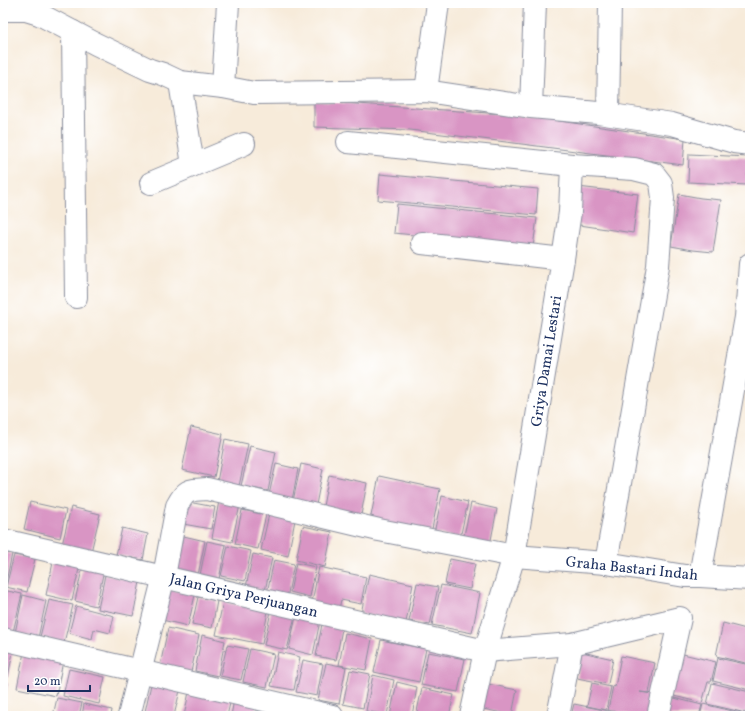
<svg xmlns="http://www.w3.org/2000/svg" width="753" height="719" font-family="Vollkorn,serif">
<rect width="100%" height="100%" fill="#fff"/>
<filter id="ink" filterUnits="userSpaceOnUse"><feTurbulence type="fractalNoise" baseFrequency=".025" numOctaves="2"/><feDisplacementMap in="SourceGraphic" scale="8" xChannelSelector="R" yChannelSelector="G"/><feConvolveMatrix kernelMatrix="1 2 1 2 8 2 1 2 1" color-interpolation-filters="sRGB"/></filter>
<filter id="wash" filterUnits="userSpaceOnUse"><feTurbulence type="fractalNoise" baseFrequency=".012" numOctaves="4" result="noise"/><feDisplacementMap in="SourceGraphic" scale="16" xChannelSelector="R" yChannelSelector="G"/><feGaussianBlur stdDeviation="0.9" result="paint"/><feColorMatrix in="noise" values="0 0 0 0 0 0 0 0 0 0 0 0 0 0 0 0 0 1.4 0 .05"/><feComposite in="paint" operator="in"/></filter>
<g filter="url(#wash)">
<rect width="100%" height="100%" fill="#f7ebda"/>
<g id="blocks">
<g fill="#d995c4">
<path d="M314 101 517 115 685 139 683 165 514 143 410 130 314 127Z"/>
<path d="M689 154 748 157 747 185 688 182Z"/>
<path d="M380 174 538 189 536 215 378 200Z"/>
<path d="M578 187 638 194 633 233 573 224Z"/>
<path d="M679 194 701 198 721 200 713 252 693 250 671 246Z"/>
<path d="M397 204 537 218 533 247 394 233Z"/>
<path d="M191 427 223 434 214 477 182 470Z"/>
<path d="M225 439 248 444 239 486 217 482Z"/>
<path d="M250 446 276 452 268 491 241 486Z"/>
<path d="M276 464 298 469 292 500 269 495Z"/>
<path d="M301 464 323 469 316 505 293 501Z"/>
<path d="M329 475 367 483 361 515 323 506Z"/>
<path d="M379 476 440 489 431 534 370 521Z"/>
<path d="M442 496 468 502 460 538 434 533Z"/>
<path d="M219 501 240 505 232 542 212 538Z"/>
<path d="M30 502 66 510 60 538 24 529Z"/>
<path d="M188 502 215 507 211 529 183 524Z"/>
<path d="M471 503 497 509 490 545 463 540Z"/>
<path d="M71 507 100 514 91 552 62 545Z"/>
<path d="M242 510 266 515 258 549 235 544Z"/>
<path d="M269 514 295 520 288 556 261 550Z"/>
<path d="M303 526 332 532 325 567 296 560Z"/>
<path d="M122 528 148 534 143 560 116 555Z"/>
<path d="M175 534 205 541 198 575 168 569Z"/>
<path d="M207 541 226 545 219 579 200 575Z"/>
<path d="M228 546 251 551 245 581 221 576Z"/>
<path d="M3 552 12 554 5 586 3 585Z"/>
<path d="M253 554 272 558 265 591 246 587Z"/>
<path d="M14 555 35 559 27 592 6 587Z"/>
<path d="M54 558 80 564 72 601 46 595Z"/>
<path d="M450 559 475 564 470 589 445 584Z"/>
<path d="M274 560 294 564 287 598 267 593Z"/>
<path d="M296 563 316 567 310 597 290 592Z"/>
<path d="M83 565 104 570 96 606 75 601Z"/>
<path d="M319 567 366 577 361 604 341 600 338 613 311 607Z"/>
<path d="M369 574 413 584 406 623 361 614Z"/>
<path d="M105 575 140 582 133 616 98 609Z"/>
<path d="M417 583 438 587 430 625 409 621Z"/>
<path d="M441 585 480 593 472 633 432 625Z"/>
<path d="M169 589 195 595 188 626 162 620Z"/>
<path d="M3 590 22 594 13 632 3 630Z"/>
<path d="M23 595 46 601 38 638 15 633Z"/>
<path d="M198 597 217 601 212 628 192 624Z"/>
<path d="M49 600 73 605 64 643 40 637Z"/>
<path d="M223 602 268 611 262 644 216 635Z"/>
<path d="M76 606 114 616 110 633 94 629 92 639 69 633Z"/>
<path d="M271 611 295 616 287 650 264 645Z"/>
<path d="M296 616 320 621 313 655 289 649Z"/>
<path d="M723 623 750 630V664L716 656Z"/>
<path d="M322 624 342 629 336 660 316 656Z"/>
<path d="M168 628 199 635 191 672 160 666Z"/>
<path d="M345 633 372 639 366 670 339 665Z"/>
<path d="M202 635 225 641 218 676 195 671Z"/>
<path d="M381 640 426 649 419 682 374 672Z"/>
<path d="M227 645 248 649 241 680 220 676Z"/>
<path d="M3 649 13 652 8 677 3 675Z"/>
<path d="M250 649 274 654 267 687 243 682Z"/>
<path d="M24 652 63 661 56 696 17 688Z"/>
<path d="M278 652 300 657 294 690 271 686Z"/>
<path d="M428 652 465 659 458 692 421 685Z"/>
<path d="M582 652 613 659 608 684 577 678Z"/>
<path d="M679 653 716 662 711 682H708L702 703 670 695Z"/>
<path d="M621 656 655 663 649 693 640 692 653 694 648 716H635L608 710 613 686 615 687Z"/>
<path d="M718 658 750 665V690L713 681Z"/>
<path d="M303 660 323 664 317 696 296 692Z"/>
<path d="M326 663 346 667 339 704 318 700Z"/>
<path d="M69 669 105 677 99 704 63 696Z"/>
<path d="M350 670 370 674 363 708 343 704Z"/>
<path d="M373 675 394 680 387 715 366 711Z"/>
<path d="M152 680 181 686 174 716H144Z"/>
<path d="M3 682 8 683 4 702H3Z"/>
<path d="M397 682 417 687 412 716H390Z"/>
<path d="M483 683 517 690 512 715 478 708Z"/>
<path d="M592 683 611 687 606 710 587 706Z"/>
<path d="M712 683 750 692 746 713 707 704Z"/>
<path d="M190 687 232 695 227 716H184Z"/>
<path d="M422 688 454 695 449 716H416Z"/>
<path d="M670 697 702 705 699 716H666Z"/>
<path d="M57 698 82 703 79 716H53Z"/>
<path d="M234 699 257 704 254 716H231Z"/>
<path d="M84 704 112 710 111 716H82Z"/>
<path d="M574 704 609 711 608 716H571Z"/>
<path d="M703 704 741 713V716H700Z"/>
<path d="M264 709 282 713V716H263Z"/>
</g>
</g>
</g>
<g filter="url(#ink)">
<use href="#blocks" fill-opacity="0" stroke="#898d9c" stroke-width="1"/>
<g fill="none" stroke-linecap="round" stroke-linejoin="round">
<defs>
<g id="minor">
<path d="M3 10H26L39 14 96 44 150 70 163 74 180 82 223 87 254 93 426 91 531 107 598 113 672 124 734 142 750 144"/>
<path d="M73 32 76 297"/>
<path d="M180 82 193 165"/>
<path d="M223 87 228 3"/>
<path d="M426 91 438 3"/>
<path d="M531 107 535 3"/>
<path d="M608 114 610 3"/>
<path d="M348 142 572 165 634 169 654 174 661 183 663 198 658 266 606 563"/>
<path d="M151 183 244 144"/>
<path d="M422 243 563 259"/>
<path d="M3 540 485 651 572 644 680 618 658 716"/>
<path d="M700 576 746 317 750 264"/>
<path d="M3 639 332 716"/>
<path d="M129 716 164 576 177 506C186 489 189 490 207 489L379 530 514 556 606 563 685 576H700L750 579"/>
<path d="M471 716 485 651 514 556 563 259 570 212 572 165"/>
<path d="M558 716 572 644"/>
</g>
</defs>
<use href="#minor" stroke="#898d9c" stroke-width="24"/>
<use href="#minor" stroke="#fff" stroke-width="22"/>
</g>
</g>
<g text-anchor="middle" stroke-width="3.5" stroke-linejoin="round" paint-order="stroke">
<g font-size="15" fill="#1b2f5e" stroke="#fff">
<text transform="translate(546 361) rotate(-81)" y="5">Griya Damai Lestari</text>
<text transform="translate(632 568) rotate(6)" y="5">Graha Bastari Indah</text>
<text transform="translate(244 595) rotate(13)" y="5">Jalan Griya Perjuangan</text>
</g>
</g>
<rect width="753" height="719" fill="none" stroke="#fff" stroke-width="16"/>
<path d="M28 685v6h62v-6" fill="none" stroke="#1b2f5e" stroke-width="2"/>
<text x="34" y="685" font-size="12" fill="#1b2f5e" stroke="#ffffff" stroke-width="3" paint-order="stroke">20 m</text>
</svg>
